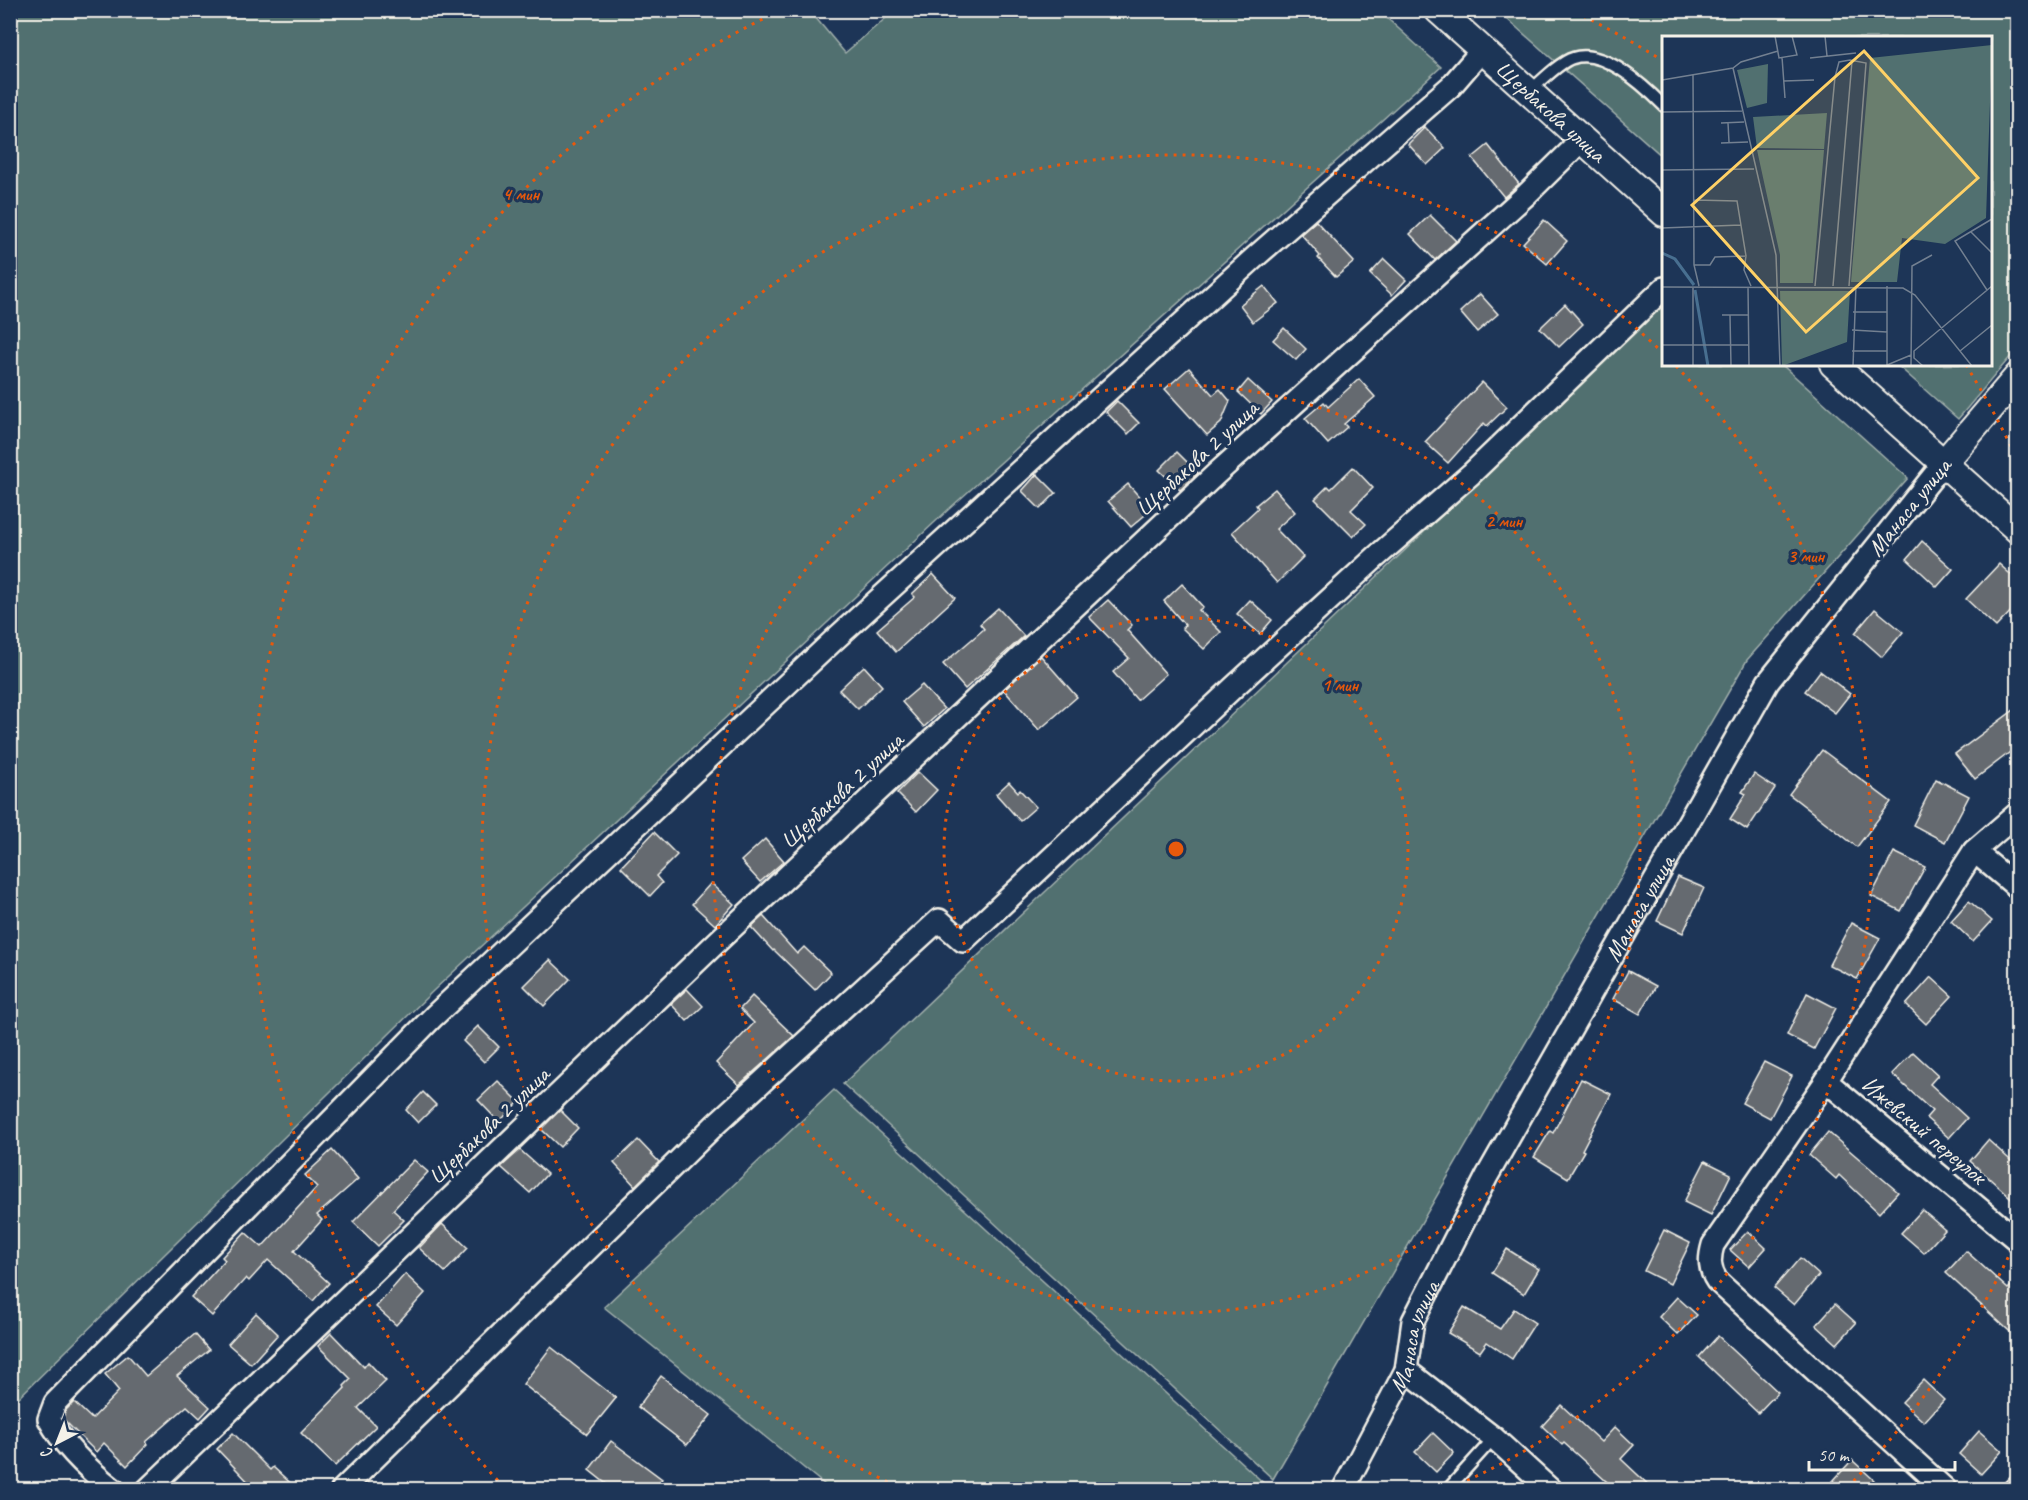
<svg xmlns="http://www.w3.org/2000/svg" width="2028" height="1500" font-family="Caveat,sans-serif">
<rect width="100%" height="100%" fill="#1d3557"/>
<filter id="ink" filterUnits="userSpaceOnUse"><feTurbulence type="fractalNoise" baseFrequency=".0167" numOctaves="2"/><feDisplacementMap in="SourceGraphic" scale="12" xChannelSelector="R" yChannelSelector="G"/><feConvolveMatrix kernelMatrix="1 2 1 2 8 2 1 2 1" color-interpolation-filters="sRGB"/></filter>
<g filter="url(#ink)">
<g fill="#517070" stroke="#a2b0ac" stroke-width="1.5">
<path d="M1378 10 1441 67 949 509 433 991 11 1405V11H810L845 53 894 11Z"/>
<path d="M1498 11H2017V349L1958 419 1897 365 1990 364V38H1664L1663 157Z"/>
<path d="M1663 305 1664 364 1782 365 1908 478 1747 660 1273 1479 843 1084Z"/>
<path d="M834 1090 1268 1487 1266 1489H830L604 1307Z"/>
</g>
<g fill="#656a70" stroke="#f4f1e8" stroke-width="1.5">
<path d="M1425 127 1445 148 1427 165 1408 144Z"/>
<path d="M1488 145 1519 184 1504 197 1472 158Z"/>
<path d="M1430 215 1456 241 1435 260 1410 234Z"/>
<path d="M1544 220 1567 241 1547 264 1523 243Z"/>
<path d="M1316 221 1354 262 1336 277 1318 258 1320 256 1301 234Z"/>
<path d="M1384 259 1406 280 1392 295 1370 274Z"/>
<path d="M1264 286 1278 303 1253 322 1240 305Z"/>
<path d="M1480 294 1498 314 1477 332 1460 312Z"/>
<path d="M1565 304 1583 324 1559 347 1540 328Z"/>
<path d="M1284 328 1306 349 1296 360 1273 340Z"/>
<path d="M1189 368 1213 395 1220 389 1230 401 1221 423 1207 435 1165 389Z"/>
<path d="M1359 379 1375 397 1344 424 1347 427 1328 444 1305 418 1324 402 1328 407Z"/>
<path d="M1248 380 1272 402 1261 414 1238 392Z"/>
<path d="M1482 382 1507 407 1487 426 1484 423 1448 463 1425 442Z"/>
<path d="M1117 401 1139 423 1128 434 1106 412Z"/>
<path d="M1177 452 1198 473 1180 490 1159 470Z"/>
<path d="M1353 467 1373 488 1351 510 1366 524 1353 537 1315 499 1328 486 1331 489Z"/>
<path d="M1037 474 1056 493 1040 509 1022 491Z"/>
<path d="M1128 484 1151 510 1131 527 1108 501Z"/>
<path d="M1275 489 1295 512 1276 529 1303 557 1277 583 1232 532 1258 508 1256 505Z"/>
<path d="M1922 541 1953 569 1937 587 1907 559Z"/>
<path d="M1999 564 2018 581V604L1996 627 1966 599Z"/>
<path d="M933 574 955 598 896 652 877 630 915 597 912 594Z"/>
<path d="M1182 584 1203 607 1199 610 1221 632 1204 649 1182 628 1185 625 1164 601Z"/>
<path d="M1108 600 1132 625 1127 630 1166 674 1137 700 1113 672 1129 658 1089 617Z"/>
<path d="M1250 600 1272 620 1260 634 1237 614Z"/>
<path d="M998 608 1024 636 965 689 943 664 984 629 980 624Z"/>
<path d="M1875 609 1903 632 1882 657 1855 633Z"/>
<path d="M1041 656 1077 697 1039 730 1004 690Z"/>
<path d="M864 666 882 686 858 709 839 690Z"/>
<path d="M1820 671 1850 694 1835 713 1805 691Z"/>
<path d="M922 685 944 709 924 727 902 702Z"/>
<path d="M2018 707V746L1975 779 1955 754Z"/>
<path d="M1822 750 1891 802 1857 847 1789 794Z"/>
<path d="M918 772 937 790 916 812 897 793Z"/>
<path d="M1754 774 1775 788 1747 830 1730 819 1746 794 1742 792Z"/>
<path d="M1936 779 1969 796 1945 842 1913 825Z"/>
<path d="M1009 782 1018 792 1020 790 1036 807 1020 821 996 794Z"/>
<path d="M654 832 677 855 656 876 662 883 650 896 621 867Z"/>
<path d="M765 839 784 861 760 882 741 861Z"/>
<path d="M1894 852 1925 867 1901 911 1871 896Z"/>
<path d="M1678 877 1704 888 1683 933 1657 921Z"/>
<path d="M711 883 734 904 715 925 692 904Z"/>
<path d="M1969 901 1992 921 1973 942 1951 921Z"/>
<path d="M763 916 797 954 804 947 831 973 815 990 774 950 773 951 751 927Z"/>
<path d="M1851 923 1880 938 1857 979 1829 965Z"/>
<path d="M550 960 570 979 544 1006 524 986Z"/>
<path d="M1628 971 1656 986 1640 1014 1613 999Z"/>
<path d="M1931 977 1952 996 1926 1024 1906 1005Z"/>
<path d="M687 989 703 1006 687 1021 671 1004Z"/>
<path d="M1807 993 1836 1008 1814 1049 1787 1035Z"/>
<path d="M752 996 794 1036 739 1085 716 1063 754 1023 740 1009Z"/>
<path d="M478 1026 499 1047 484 1062 463 1041Z"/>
<path d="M1913 1052 1938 1075 1930 1084 1967 1118 1949 1138 1926 1118 1932 1111 1892 1074Z"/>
<path d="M1764 1062 1792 1076 1770 1118 1742 1103Z"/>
<path d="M1581 1079 1611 1094 1582 1150 1584 1151 1568 1178 1534 1157 1550 1131 1553 1133Z"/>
<path d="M498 1081 519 1102 499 1122 478 1100Z"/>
<path d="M423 1092 436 1105 418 1123 406 1110Z"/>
<path d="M560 1110 578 1128 560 1147 541 1129Z"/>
<path d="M1828 1132 1898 1192 1879 1213 1839 1175 1836 1179 1809 1155Z"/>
<path d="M638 1140 659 1162 635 1186 614 1163Z"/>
<path d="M1988 1140 2018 1167V1204L1970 1161Z"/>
<path d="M332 1150 358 1179 317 1215 322 1220 294 1251 329 1283 313 1301 268 1260 249 1281 246 1278 212 1316 191 1297 225 1260 222 1257 245 1232 262 1247 317 1187 305 1175Z"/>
<path d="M520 1150 547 1174 530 1193 501 1167Z"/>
<path d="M414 1160 428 1172 393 1210 404 1220 378 1246 353 1222Z"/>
<path d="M1705 1161 1731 1174 1711 1215 1684 1202Z"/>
<path d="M1922 1210 1945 1230 1924 1253 1901 1233Z"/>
<path d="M442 1224 468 1248 445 1272 419 1248Z"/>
<path d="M1664 1230 1690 1243 1670 1284 1644 1271Z"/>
<path d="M1748 1231 1766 1248 1749 1267 1730 1250Z"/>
<path d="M1507 1249 1539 1269 1524 1294 1492 1273Z"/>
<path d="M1966 1251 2008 1289 2018 1279V1339L1946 1273Z"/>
<path d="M1800 1258 1819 1275 1794 1305 1774 1288Z"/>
<path d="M405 1274 425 1293 396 1325 376 1307Z"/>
<path d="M1677 1297 1697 1315 1678 1335 1659 1317Z"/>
<path d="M1835 1304 1856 1323 1837 1344 1816 1325Z"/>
<path d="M1464 1307 1500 1329 1514 1309 1535 1323 1512 1359 1487 1342 1480 1352 1448 1333Z"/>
<path d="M256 1313 278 1334 251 1364 228 1344Z"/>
<path d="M331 1333 364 1367 368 1362 386 1381 358 1408 376 1426 335 1466 301 1433 345 1388 344 1386 351 1379 318 1346Z"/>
<path d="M195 1334 209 1350 177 1376 210 1407 200 1418 187 1406 146 1442 148 1444 127 1466 104 1443 96 1452 66 1422 63 1418 66 1410 74 1402 92 1419 119 1391 105 1374 128 1355 146 1376Z"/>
<path d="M1718 1336 1778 1392 1758 1413 1699 1357Z"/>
<path d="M551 1347 616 1398 587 1434 523 1384Z"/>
<path d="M661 1376 711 1415 687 1445 638 1407Z"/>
<path d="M1923 1380 1944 1400 1924 1422 1902 1402Z"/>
<path d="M1561 1405 1601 1442 1615 1427 1634 1445 1621 1459 1654 1490H1616L1564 1443 1562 1445 1542 1426Z"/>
<path d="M1979 1431 2002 1451 1981 1474 1959 1454Z"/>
<path d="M233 1433 270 1470 273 1467 298 1490H256L217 1449Z"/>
<path d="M1433 1433 1454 1453 1436 1472 1415 1452Z"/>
<path d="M611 1441 662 1479 654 1490H614L589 1470Z"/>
<path d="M1852 1460 1874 1480 1865 1490H1840L1832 1482Z"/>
</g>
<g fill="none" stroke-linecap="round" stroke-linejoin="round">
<defs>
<g id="service">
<path d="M1529 92C1539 83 1561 61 1573 58 1604 48 1644 86 1664 106"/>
<path d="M1447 1490 1494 1438"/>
</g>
<g id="minor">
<path d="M1974 851 2018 813"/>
<path d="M1826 1081 2018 1241"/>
<path d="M1406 1370 1494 1438 1551 1490"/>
<path d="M114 1490C90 1471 63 1446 49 1419L55 1403 434 1016 834 640 1254 258 1451 86 1482 50"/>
<path d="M147 1490 717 942 1216 474 1527 194 1582 140"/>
<path d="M342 1490 717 1123 939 920 963 941 1234 687 1376 557 1471 474 1664 288"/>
<path id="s1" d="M1343 1490 1406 1370 1413 1321 1487 1176 1768 682 1943 464"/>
<path d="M1946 1490 1717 1281C1709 1269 1709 1259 1713 1245L1826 1081 1974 851 2018 888"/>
<path d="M2014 1490 2018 1486"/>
</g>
<g id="tertiary">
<path id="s2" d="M1438 10 1664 213"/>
<path d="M1833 364 2018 530"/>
<path d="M1943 464 2018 376"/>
</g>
</defs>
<use href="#service" stroke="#f4f1e8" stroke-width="15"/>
<use href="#minor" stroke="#f4f1e8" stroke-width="26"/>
<use href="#tertiary" stroke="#f4f1e8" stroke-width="30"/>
<use href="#service" stroke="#1d3557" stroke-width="10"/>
<use href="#minor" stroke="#1d3557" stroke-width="21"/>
<use href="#tertiary" stroke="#1d3557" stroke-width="26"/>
</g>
</g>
<g fill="none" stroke="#e8590c" stroke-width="3" stroke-dasharray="3 6">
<circle cx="1176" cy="849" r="232"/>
<circle cx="1176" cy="849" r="464"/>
<path d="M904 1489A695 695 0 1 1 1663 353M1676 366A695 695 0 0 1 1448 1489"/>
<path d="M2016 1241A927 927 0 0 1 1848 1487M504 1487A927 927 0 0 1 777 12M1575 12A927 927 0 0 1 1660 59M1966 365A927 927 0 0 1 2016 457"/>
</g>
<g text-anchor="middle" stroke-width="6" stroke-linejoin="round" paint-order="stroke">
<g font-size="24" fill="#f4f1e8" stroke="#1d3557">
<text dy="8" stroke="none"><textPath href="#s2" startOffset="152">Щербакова улица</textPath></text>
<text transform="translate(1197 458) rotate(-43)" y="8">Щербакова 2 улица</text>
<text transform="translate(1909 507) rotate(-51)" y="8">Манаса улица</text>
<text transform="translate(842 790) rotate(-43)" y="8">Щербакова 2 улица</text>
<text dy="8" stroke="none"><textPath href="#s1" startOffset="656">Манаса улица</textPath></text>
<text transform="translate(489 1125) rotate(-44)" y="8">Щербакова 2 улица</text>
<text transform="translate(1924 1130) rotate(40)" y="8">Ижевский переулок</text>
<text dy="8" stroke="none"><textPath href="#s1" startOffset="170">Манаса улица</textPath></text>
</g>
</g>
<g transform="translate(1662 36)">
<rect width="330" height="330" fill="#1d3557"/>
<path d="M330 9 324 182 283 208 240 202 235 246H189L208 22ZM106 28 105 67 85 72 75 34ZM165 77 162 113 95 112 91 81ZM95 114H162L151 247H118V219ZM118 255H188L185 306 120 330Z" fill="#517070"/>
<path fill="none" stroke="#486f90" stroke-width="3" d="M0 217 13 223 32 249M33 254 46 330"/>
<path fill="none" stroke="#738091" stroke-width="1.5" d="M113 0 117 22 135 19 130 0M163 0 165 20M120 21 123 62M148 22 194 17M71 32 114 219 118 330M31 39 32 229 37 250M0 44 71 32 79 26 116 15M122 45 152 44M0 76 80 75M59 87 82 86M66 87 67 106M59 107 86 106M0 134 92 133M32 164 75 165 84 220 53 221 48 229H32M0 192 79 189M309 196 330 217M84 220 82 234 89 250M153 250 173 41 177 26 188 24 204 27 187 250M171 250 190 25M225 250V330M0 251 241 252 253 259 310 330M31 251V330M86 251 87 330M325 254 293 205 330 183M191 276H225M60 279H86M68 279 69 330M190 294 225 296M0 309H87M190 315H225M298 315 330 289M225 329 249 319M191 330 194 250M249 330 250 230 270 219M261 330 252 322V315L330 250"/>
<path fill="#ffd166" fill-opacity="0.15" stroke="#ffd166" stroke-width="3" d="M202 15 316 142 144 296 30 169Z"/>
<rect width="330" height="330" fill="none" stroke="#f4f1e8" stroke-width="3"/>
</g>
<circle cx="1176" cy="849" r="9" fill="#e8590c" stroke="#1d3557" stroke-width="3"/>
<g font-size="18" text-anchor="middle" font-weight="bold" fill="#e8590c" stroke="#1d3557" stroke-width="6" stroke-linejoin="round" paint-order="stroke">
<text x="521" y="200">4 мин</text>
<text x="1504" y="527">2 мин</text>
<text x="1806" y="562">3 мин</text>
<text x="1340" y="691">1 мин</text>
</g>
<rect width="2028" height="1500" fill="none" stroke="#1d3557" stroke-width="36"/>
<rect x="18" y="18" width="1992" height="1464" fill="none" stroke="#f4f1e8" stroke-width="2" filter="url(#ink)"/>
<g transform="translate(57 1443) rotate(222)" stroke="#1d3557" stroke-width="4.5" paint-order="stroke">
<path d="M0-4.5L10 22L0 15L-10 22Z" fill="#f4f1e8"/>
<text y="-9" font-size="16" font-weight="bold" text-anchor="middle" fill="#f4f1e8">С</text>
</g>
<path d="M1809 1461v9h146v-9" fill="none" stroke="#f4f1e8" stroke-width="3"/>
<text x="1818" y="1461" font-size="18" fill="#f4f1e8" stroke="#1d3557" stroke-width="4.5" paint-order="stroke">50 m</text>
</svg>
